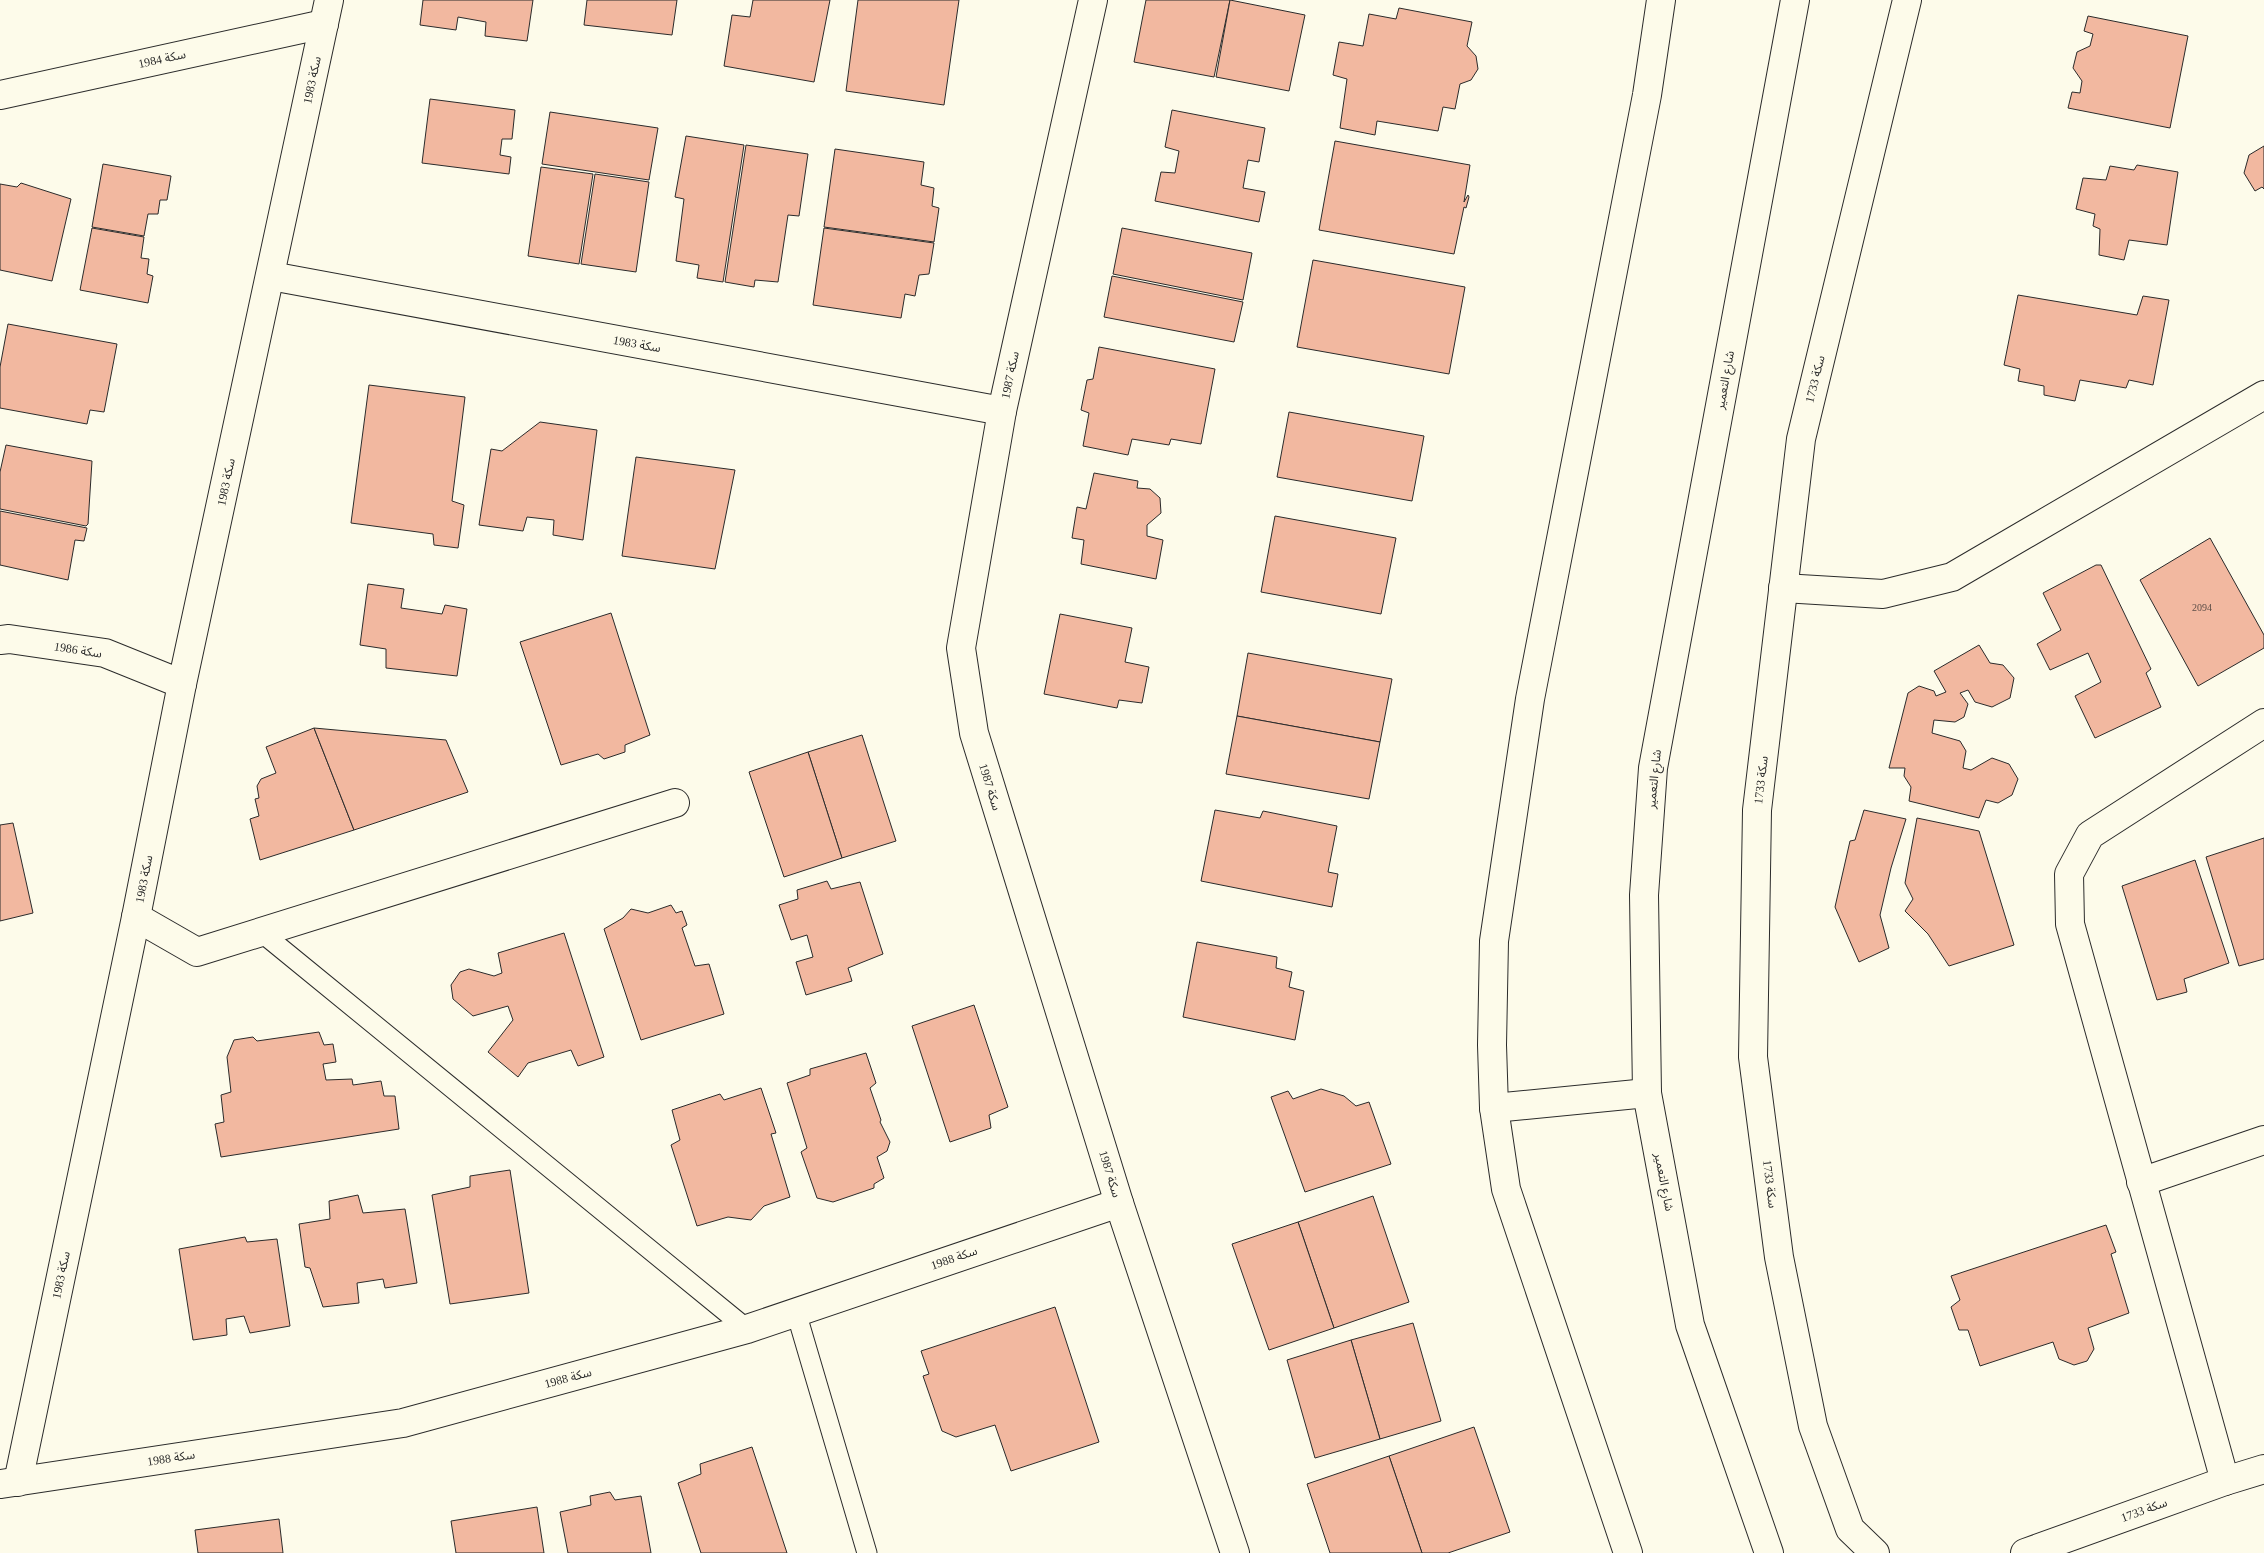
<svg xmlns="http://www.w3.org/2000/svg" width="2264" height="1553" font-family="'Times New Roman','Noto Sans Arabic',serif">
<rect width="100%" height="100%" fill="#fdfbea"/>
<g fill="#f2b8a0" stroke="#2b2b2b">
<path d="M423 0H533L527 41 485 36 486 22 458 17 456 30 420 25Z"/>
<path d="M587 0H677L672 35 584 25Z"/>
<path d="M753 0H830L814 82 724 66 732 15 750 17Z"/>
<path d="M858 0H959L944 105 846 91Z"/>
<path d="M1146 0H1230L1214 77 1134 62Z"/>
<path d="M1230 0 1305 15 1289 91 1216 77Z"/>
<path d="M1399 8 1472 22 1467 46 1476 56 1478 69 1471 80 1460 84 1455 109 1443 107 1438 131 1377 121 1375 135 1340 128 1347 79 1333 75 1339 42 1363 46 1369 14 1396 19Z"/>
<path d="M2088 16 2188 36 2170 128 2068 108 2072 92 2080 93 2082 81 2073 68 2077 52 2090 46 2093 34 2084 31Z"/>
<path d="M430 99 515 110 512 139H502L500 155 511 157 509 174 422 163Z"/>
<path d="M1172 110 1265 128 1259 162 1248 160 1243 188 1265 192 1259 222 1155 201 1161 172 1175 173 1179 151 1165 147Z"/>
<path d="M550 112 658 128 649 180 542 164Z"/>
<path d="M686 136 744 145 723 282 697 278 699 265 676 261 684 199 675 197Z"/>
<path d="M1335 141 1470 165 1464 202 1468 195 1469 197 1466 208 1464 207 1454 254 1319 230Z"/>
<path d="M746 145 808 154 799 216 788 215 778 282 755 280 754 287 725 282Z"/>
<path d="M2264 146V189L2262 187 2255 191 2244 173 2249 155Z"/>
<path d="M835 149 924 162 921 185 934 188 932 206 939 208 934 242 824 227Z"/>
<path d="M103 164 171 176 167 200H160L158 214H148L144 236 92 227Z"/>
<path d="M2137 165 2178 172 2167 245 2129 240 2124 260 2099 255 2100 229 2093 226 2095 214 2076 209 2083 178 2106 180 2110 166 2134 170Z"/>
<path d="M541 167 593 174 579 264 528 256Z"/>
<path d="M595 174 649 182 636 272 581 264Z"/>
<path d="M21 183 71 199 52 281 0 270V184L17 187Z"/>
<path d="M92 228 144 237 141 258 149 259 147 274 153 276 148 303 80 290Z"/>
<path d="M824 228 934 243 929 274 919 275 915 296 905 294 901 318 813 305Z"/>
<path d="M1122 228 1252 253 1243 300 1113 274Z"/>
<path d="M1313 260 1465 287 1449 374 1297 347Z"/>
<path d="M1112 276 1243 302 1234 342 1104 317Z"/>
<path d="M2018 295 2137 315 2143 296 2169 300 2153 385 2129 380 2126 388 2080 380 2075 401 2044 395V386L2018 381 2020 369 2004 365Z"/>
<path d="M8 324 117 344 104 412 90 410 87 424 0 408V367Z"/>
<path d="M1099 347 1215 369 1201 444 1171 439 1169 445 1132 439 1128 455 1083 446 1089 413 1081 410 1087 380 1093 379Z"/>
<path d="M369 385 465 397 452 501 464 505 458 548 434 545 433 534 351 523Z"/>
<path d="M1289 412 1424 436 1412 501 1277 477Z"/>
<path d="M540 422 597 430 583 540 553 535 554 520 527 517 523 531 479 525 491 449 502 451Z"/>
<path d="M6 445 92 461 88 524 86 526 0 509V472Z"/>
<path d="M636 457 735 470 715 569 622 556Z"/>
<path d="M1094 473 1138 481 1137 488 1150 489 1160 498 1161 513 1147 525V536L1163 540 1156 579 1081 564 1084 540 1072 538 1077 507 1086 509Z"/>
<path d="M0 511 87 528 84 541 75 540 68 580 0 565Z"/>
<path d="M1275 516 1396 538 1381 614 1261 592Z"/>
<path d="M2210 538 2264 635V648L2198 686 2140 580Z"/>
<path d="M2096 565H2101L2151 669 2146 673 2161 707 2095 738 2075 696 2101 682 2088 653 2050 670 2037 644 2061 630 2043 593Z"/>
<path d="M368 584 404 589 401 608 442 614 445 605 467 609 457 676 386 668V649L360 645Z"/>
<path d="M611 613 650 735 625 745V752L604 759 598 754 561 765 520 642Z"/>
<path d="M1060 614 1132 628 1125 662 1149 667 1142 703 1119 700 1117 708 1044 694Z"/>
<path d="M1979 645 1990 663 2003 665 2014 678 2010 698 1992 707 1975 702 1968 690 1960 693 1968 704 1964 717 1955 722 1934 720 1932 733 1960 741 1966 751 1963 768 1971 770 1992 758 2009 764 2018 779 2012 795 1998 803 1986 800 1979 818 1909 801 1911 787 1904 776 1905 768H1889L1908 693 1919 686 1934 691 1936 696 1946 692 1934 671Z"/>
<path d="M1248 653 1392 679 1380 742 1237 716Z"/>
<path d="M1237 716 1380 742 1369 799 1226 774Z"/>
<path d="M314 728 354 830 260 860 250 819 259 816 255 799 259 798 257 786 261 779 276 773 266 747Z"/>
<path d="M314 728 446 740 468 792 354 830Z"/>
<path d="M862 735 896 841 842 858 808 752Z"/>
<path d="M808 752 842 858 784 877 749 772Z"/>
<path d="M1215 810 1260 818 1263 811 1337 826 1328 872 1338 874 1332 907 1201 881Z"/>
<path d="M1864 810 1906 819 1891 868 1880 915 1889 948 1859 962 1835 907 1850 841 1855 840Z"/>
<path d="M1917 818 1979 831 2014 945 1949 966 1928 934 1905 911 1913 899 1905 883Z"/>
<path d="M13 823 33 913 0 921V825Z"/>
<path d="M2264 838V959L2239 966 2206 857Z"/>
<path d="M2195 860 2229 963 2184 979 2187 992 2157 1000 2122 886Z"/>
<path d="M827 881 831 889 860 882 883 954 848 968 852 981 806 995 796 962 813 957 807 935 791 940 779 905 798 899 797 890Z"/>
<path d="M671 905 676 913 682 911 687 925 682 928 695 966 709 964 724 1014 641 1040 604 929 623 918 631 909 648 913Z"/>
<path d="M564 933 604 1057 578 1066 571 1050 528 1063 518 1077 488 1052 513 1020 508 1006 473 1016 453 999 451 985 460 972 469 969 494 976 502 973 498 953Z"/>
<path d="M1197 942 1277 957 1276 968 1292 972 1289 987 1304 991 1295 1040 1183 1017Z"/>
<path d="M974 1005 1008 1107 989 1115 991 1128 950 1142 912 1026Z"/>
<path d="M319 1032 324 1045 333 1044 336 1062 323 1064 326 1080 352 1079 353 1085 381 1081 384 1096H395L399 1129 221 1157 215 1124 224 1122 221 1095 231 1092 227 1057 234 1040 253 1037 257 1041Z"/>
<path d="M866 1053 876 1083 870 1088 881 1120 880 1122 890 1142 887 1151 877 1157 884 1178 874 1184V1188L833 1202 817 1198 801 1152 807 1148 787 1083 810 1075V1069Z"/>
<path d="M761 1088 776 1133 771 1134 790 1197 764 1206 751 1220 728 1217 697 1226 671 1145 680 1140 672 1110 720 1094 724 1100Z"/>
<path d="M1321 1089 1344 1096 1356 1106 1369 1102 1391 1164 1305 1192 1271 1097 1288 1091 1293 1099Z"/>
<path d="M510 1170 529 1293 450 1304 432 1195 470 1187V1176Z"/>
<path d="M358 1195 363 1213 405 1209 417 1283 385 1288 383 1279 357 1283 359 1303 323 1307 310 1268 305 1267 299 1224 330 1219 329 1201Z"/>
<path d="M1373 1196 1409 1302 1334 1328 1298 1222Z"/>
<path d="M1298 1222 1334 1328 1269 1350 1232 1244Z"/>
<path d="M2106 1225 2116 1252 2111 1254 2129 1313 2088 1328 2094 1349 2087 1361 2074 1365 2059 1359 2053 1342 1980 1366 1968 1330H1959L1951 1307 1960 1300 1951 1276Z"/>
<path d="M245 1237 247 1242 277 1239 290 1326 250 1333 244 1316 226 1319 227 1335 193 1340 179 1249Z"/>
<path d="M1055 1307 1099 1442 1011 1471 995 1425 956 1437 942 1431 923 1376 929 1374 921 1351Z"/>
<path d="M1413 1323 1441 1421 1380 1439 1351 1340Z"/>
<path d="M1351 1340 1380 1439 1315 1458 1287 1360Z"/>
<path d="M1474 1427 1510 1532 1448 1553H1422L1389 1456Z"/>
<path d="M752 1447 787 1553H701L678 1483 701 1474 700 1464Z"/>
<path d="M1389 1456 1422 1553H1330L1307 1484Z"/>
<path d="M610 1492 615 1500 641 1496 651 1553H568L560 1512 591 1505 590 1496Z"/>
<path d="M537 1507 544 1553H456L451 1521Z"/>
<path d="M279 1519 283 1553H198L195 1530Z"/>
</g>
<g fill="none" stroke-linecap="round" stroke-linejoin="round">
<defs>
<g id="service">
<path d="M261 932 747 1329"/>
<path d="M796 1312 867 1553"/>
</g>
<g id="minor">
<path d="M1093 0 1002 411 961 648 974 733 1119 1203 1235 1553"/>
<path d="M0 95 324 24"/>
<path d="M271 276 1002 411"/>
<path d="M1783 588 1883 594 1952 577 2264 395"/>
<path d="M0 640 9 639 105 653 182 684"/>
<path d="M136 917 197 952 675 803"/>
<path d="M1494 1108 1647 1093"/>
<path d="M2141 1182 2264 1140"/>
<path d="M2225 1481 2070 924 2069 874 2090 835 2264 723"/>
<path d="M18 1482 136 917 182 684 329 0"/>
<path d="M1 1484 403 1423 747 1329 1119 1203"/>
<path d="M1628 1553 1506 1189 1494 1108 1492 1045 1494 941 1530 699 1647 95 1661 0"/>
<path d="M1875 1553 1850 1529 1813 1426 1779 1257 1753 1057 1757 810 1801 439 1907 0"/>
<path d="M2025 1553 2225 1481 2264 1469"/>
</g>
<path id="secondary" d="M1769 1553 1690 1325 1647 1093 1644 895 1653 768 1795 0"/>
</defs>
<use href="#service" stroke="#2b2b2b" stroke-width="21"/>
<use href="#minor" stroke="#2b2b2b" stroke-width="30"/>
<use href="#secondary" stroke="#2b2b2b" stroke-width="30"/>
<use href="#service" stroke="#fdfbea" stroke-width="19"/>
<use href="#minor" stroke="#fdfbea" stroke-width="28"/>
<use href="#secondary" stroke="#fdfbea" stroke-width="28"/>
</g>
<g text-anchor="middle" stroke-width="4" stroke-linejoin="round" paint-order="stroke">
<g font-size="10" fill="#5d4e48">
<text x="2202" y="611">2094</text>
</g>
<g font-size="12" fill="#2b2b2b" stroke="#fdfbea">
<text transform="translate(162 59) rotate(-12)" y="4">سكة 1984</text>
<text transform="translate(312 80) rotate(-78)" y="4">سكة 1983</text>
<text transform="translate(637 344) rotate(10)" y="4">سكة 1983</text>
<text transform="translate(1010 375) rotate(-78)" y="4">سكة 1987</text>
<text transform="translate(1815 379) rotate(-76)" y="4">سكة 1733</text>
<text transform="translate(1725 380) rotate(-80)" y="4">شارع التعمير</text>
<text transform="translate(226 482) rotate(-78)" y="4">سكة 1983</text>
<text transform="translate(78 650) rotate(9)" y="4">سكة 1986</text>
<text transform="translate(1654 779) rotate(-84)" y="4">شارع التعمير</text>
<text transform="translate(1761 780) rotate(-83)" y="4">سكة 1733</text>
<text transform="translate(990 787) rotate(73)" y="4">سكة 1987</text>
<text transform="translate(144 879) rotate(-79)" y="4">سكة 1983</text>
<text transform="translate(1110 1174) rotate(73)" y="4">سكة 1987</text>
<text transform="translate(1664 1182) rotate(79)" y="4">شارع التعمير</text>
<text transform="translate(1770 1184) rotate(83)" y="4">سكة 1733</text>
<text transform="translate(954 1258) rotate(-19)" y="4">سكة 1988</text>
<text transform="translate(61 1275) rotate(-78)" y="4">سكة 1983</text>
<text transform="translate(568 1378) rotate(-15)" y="4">سكة 1988</text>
<text transform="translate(171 1458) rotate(-9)" y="4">سكة 1988</text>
<text transform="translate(2144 1510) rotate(-20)" y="4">سكة 1733</text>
</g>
</g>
</svg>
